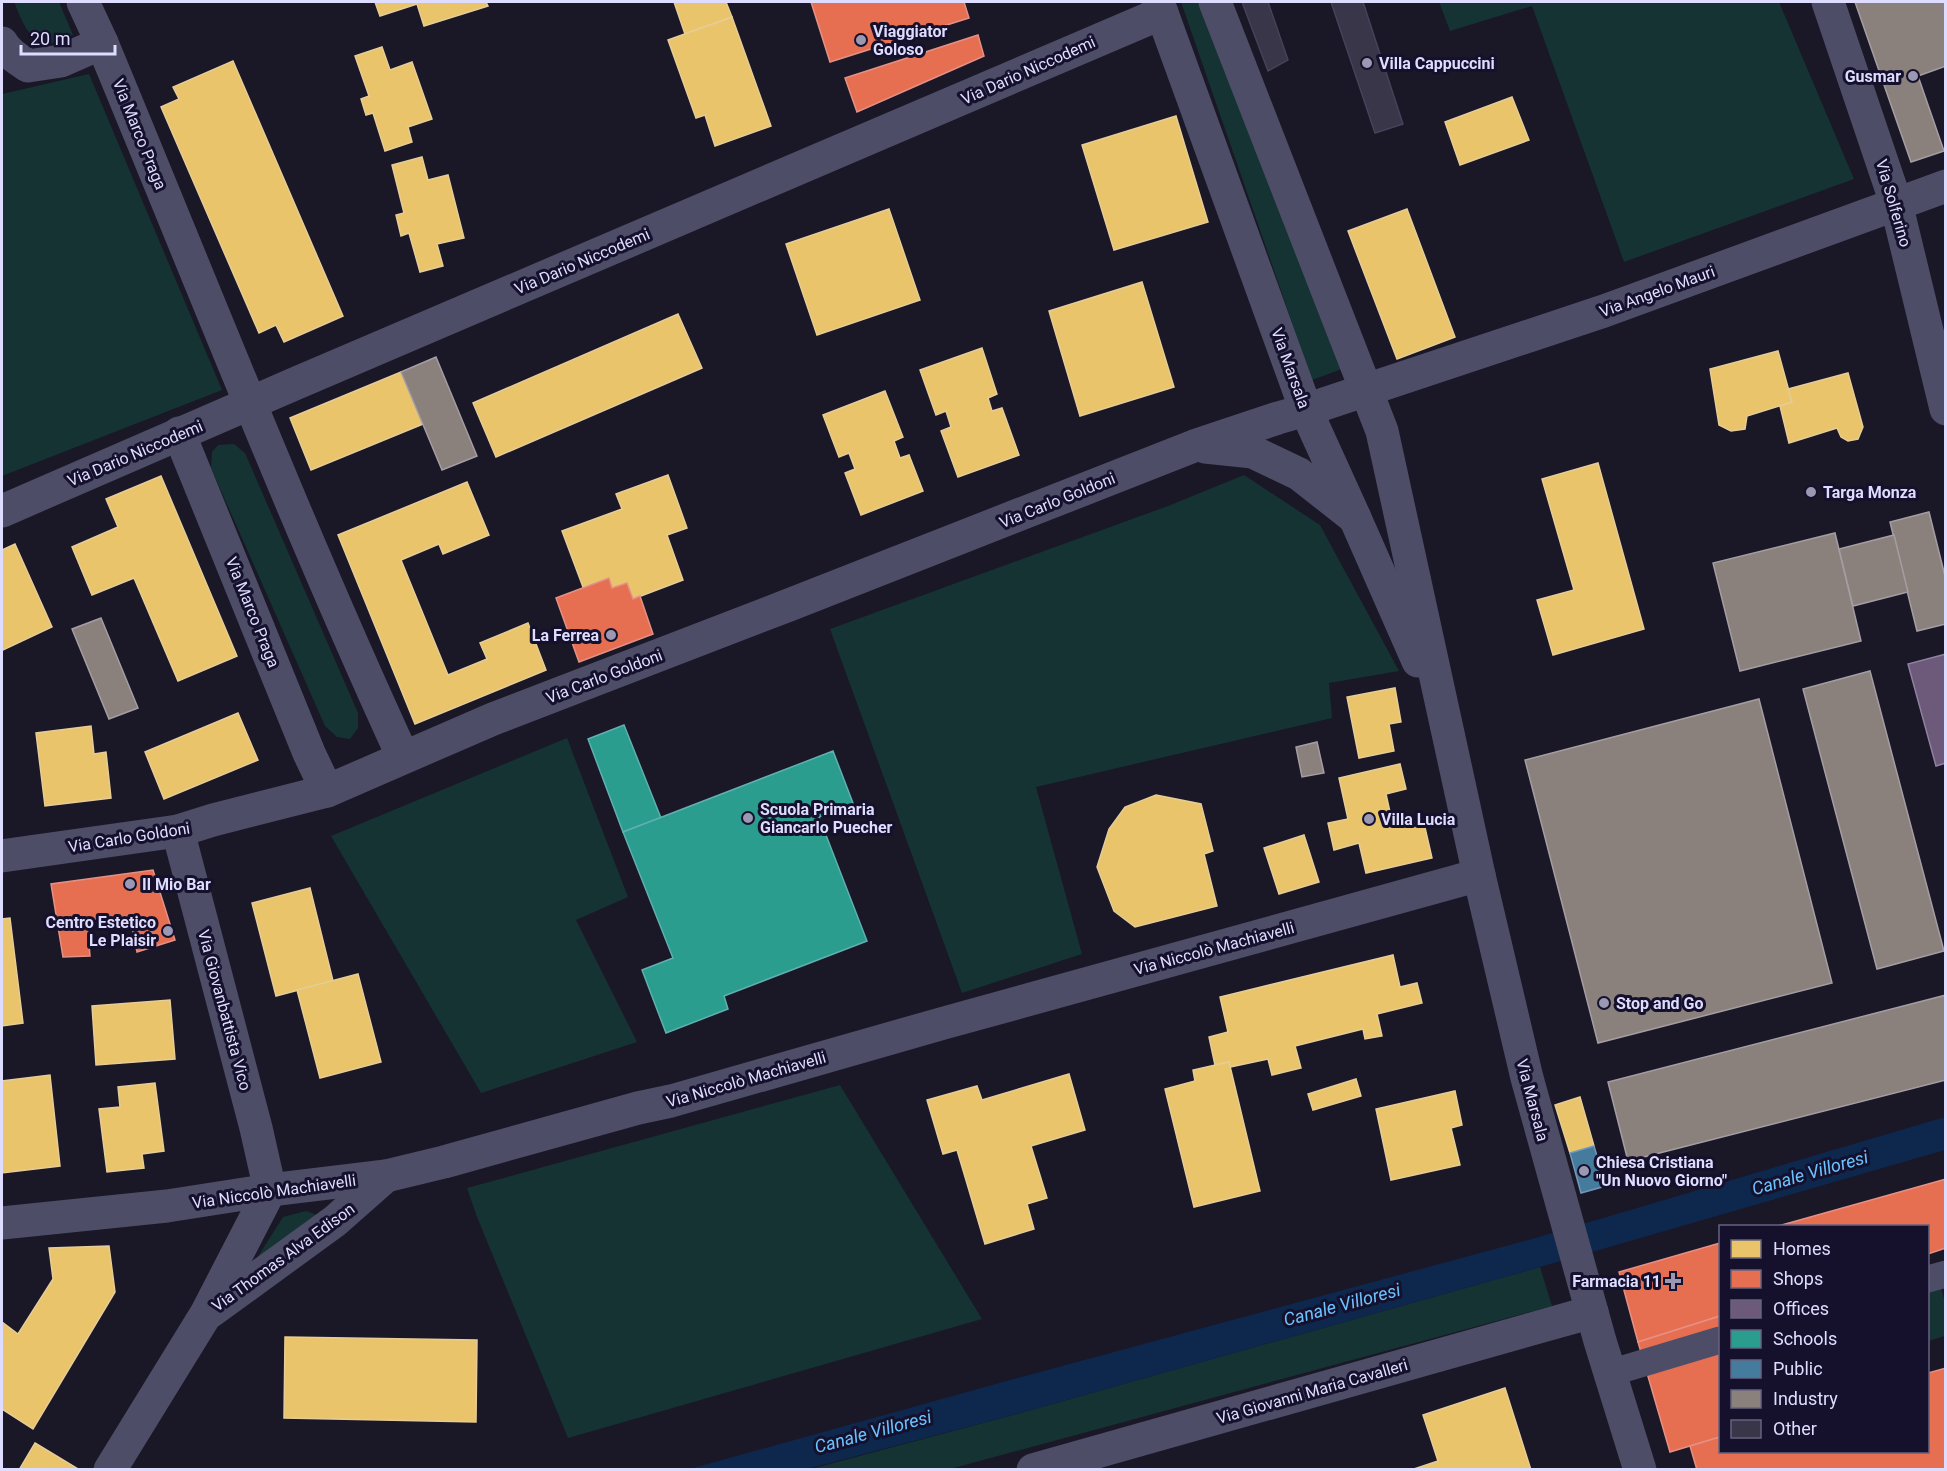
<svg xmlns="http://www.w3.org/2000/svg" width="1947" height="1471" font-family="Roboto,sans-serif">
<rect width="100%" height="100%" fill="#1a1727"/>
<g fill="#153332">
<path d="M14 2H59L73 35C66 37 57 43 50 43 28 43 21 18 14 2Z"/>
<path d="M1181 2H1204L1342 369 1312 380Z"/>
<path d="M1439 2H1779L1854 179 1624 262 1532 6 1450 31Z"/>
<path d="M89 74 222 390 2 476V94Z"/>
<path d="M234 444 245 453 358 713V728L350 739 337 737 325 726 211 468 212 452 218 445Z"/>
<path d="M1244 475 1320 525 1399 671 1329 683 1332 718 1036 787 1082 954 962 993 830 629 1168 506Z"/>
<path d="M567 738 628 897 576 920 637 1042 481 1093 331 836Z"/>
<path d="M840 1085 982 1319 568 1438 477 1217 467 1188Z"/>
<path d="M306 1211 325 1218 252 1266 283 1217Z"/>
<path d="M1540 1267 1552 1306 950 1469 807 1470 1017 1414Z"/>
<path d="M1941 1288 1945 1303V1336L1928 1341V1292Z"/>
</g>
<path fill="#0e274d" d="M1945 1117V1150L1540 1267 1017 1414 807 1469 686 1470 1010 1380 1532 1239Z"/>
<g fill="#e9c46a" stroke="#e6cc97" stroke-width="1.5">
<path d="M375 2H486L488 6 424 26 417 4 380 16Z"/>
<path d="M674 2H726L732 17 685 34Z"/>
<path d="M732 17 771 126 715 146 705 115 696 118 668 40Z"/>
<path d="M382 47 390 70 412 62 432 119 408 127 412 142 385 151 373 113 366 115 361 99 369 96 355 56Z"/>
<path d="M233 61 343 316 284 342 276 325 259 333 161 107 179 99 173 87Z"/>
<path d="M1512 97 1529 140 1460 165 1445 122Z"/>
<path d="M1176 116 1208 222 1114 250 1082 145Z"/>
<path d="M422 157 428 180 448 175 464 238 437 244 443 266 420 272 409 233 401 236 396 215 404 213 392 165Z"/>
<path d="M889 209 920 300 817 335 786 244Z"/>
<path d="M1407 209 1455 337 1397 359 1348 231Z"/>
<path d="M1142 282 1174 387 1080 416 1049 311Z"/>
<path d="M678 314 702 368 496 457 473 403Z"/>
<path d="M982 348 997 394 988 398 992 411 1002 408 1019 455 958 477 941 431 951 427 946 411 936 415 920 370Z"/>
<path d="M1778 351 1792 402 1747 416 1745 429 1731 431 1719 425 1710 369Z"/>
<path d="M401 372 423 424 311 470 290 418Z"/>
<path d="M1848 373 1863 427 1858 439 1848 441 1841 437 1837 428 1789 443 1780 406 1792 402 1788 389Z"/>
<path d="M885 391 903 437 894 441 900 458 909 455 923 491 861 515 845 473 855 469 849 453 839 457 823 415Z"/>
<path d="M1598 463 1644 629 1553 655 1537 600 1574 590 1542 479Z"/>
<path d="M668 475 687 528 667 535 683 580 633 599 627 583 612 588 609 578 583 587 562 531 622 509 616 494Z"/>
<path d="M161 476 237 656 178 681 134 578 92 595 72 547 118 527 106 499Z"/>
<path d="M467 482 489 535 443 554 439 544 401 560 448 675 487 659 480 643 528 623 546 670 415 724 338 535Z"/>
<path d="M15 544 52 627 3 650 2 647V550Z"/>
<path d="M1395 688 1401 722 1389 724 1394 751 1359 758 1347 697Z"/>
<path d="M238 713 258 760 164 799 145 752Z"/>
<path d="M91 726 94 754 106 752 111 798 45 806 36 733Z"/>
<path d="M1400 764 1406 789 1386 794 1393 826 1423 819 1432 858 1366 873 1359 843 1334 850 1328 823 1348 819 1339 778Z"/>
<path d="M1156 795 1201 804 1213 851 1204 854 1217 906 1135 927 1114 911 1097 867 1109 829 1125 807Z"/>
<path d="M1304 835 1319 882 1279 894 1264 848Z"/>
<path d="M310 888 333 981 276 996 252 903Z"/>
<path d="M10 918 23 1023 2 1026V919Z"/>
<path d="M1393 955 1400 987 1417 983 1422 1003 1377 1014 1382 1036 1365 1039 1363 1029 1295 1046 1301 1068 1272 1075 1268 1059 1230 1067 1229 1062 1215 1065 1209 1037 1228 1032 1220 997Z"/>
<path d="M358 974 381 1062 320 1078 297 990Z"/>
<path d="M170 1000 175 1059 96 1065 92 1006Z"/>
<path d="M1229 1062 1260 1191 1194 1207 1165 1089 1195 1081 1193 1070Z"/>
<path d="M1069 1074 1085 1130 1031 1146 1047 1198 1027 1204 1034 1229 985 1244 957 1150 943 1154 927 1100 977 1086 982 1100Z"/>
<path d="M50 1075 60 1166 2 1173V1081Z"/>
<path d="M1356 1079 1361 1096 1313 1110 1308 1094Z"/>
<path d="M155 1083 164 1151 142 1154 144 1168 107 1172 99 1109 120 1107 118 1087Z"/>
<path d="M1455 1091 1462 1125 1451 1128 1460 1165 1391 1180 1376 1109Z"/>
<path d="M1580 1097 1594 1146 1570 1153 1555 1105Z"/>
<path d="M109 1246 115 1292 33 1429 2 1409V1322L18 1334 53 1279 49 1248Z"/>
<path d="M285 1337 477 1340 476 1422 284 1418Z"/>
<path d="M1505 1388 1531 1470H1411L1438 1461 1423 1415Z"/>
<path d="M35 1443 78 1469V1470H19Z"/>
</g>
<g fill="#e76f51" stroke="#e59085" stroke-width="1.5">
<path d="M811 2H964L969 18 830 62Z"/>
<path d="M978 35 984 56 857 112 845 78Z"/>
<path d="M609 578 612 588 627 583 633 599 640 596 653 634 579 662 556 598Z"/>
<path d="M153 870 175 940 137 952 130 916 87 920 90 956 63 957 51 884Z"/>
<path d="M1946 1179V1248L1928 1254V1226H1778Z"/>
<path d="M1720 1243V1316L1638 1342 1619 1272Z"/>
<path d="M1720 1316V1437L1670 1452 1638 1342Z"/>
<path d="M1946 1368V1470H1697L1690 1446 1720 1437V1452H1928V1373Z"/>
</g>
<path fill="#6d597a" stroke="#8f81a2" stroke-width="1.5" d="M1946 654V763L1936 766 1908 664Z"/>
<g fill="#2a9d8f" stroke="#60b0b1" stroke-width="1.5">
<path d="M624 725 661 818 623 832 588 739Z"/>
<path d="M833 751 853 803 819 817 867 941 724 996 728 1009 666 1033 642 970 673 958 623 832Z"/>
</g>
<path fill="#457b9d" stroke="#7398ba" stroke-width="1.5" d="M1594 1146 1606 1186 1581 1193 1570 1153Z"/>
<g fill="#8a817c" stroke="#a49da3" stroke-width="1.5">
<path d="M1855 2H1946V66L1918 76 1944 151 1911 162Z"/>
<path d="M436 357 477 456 442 470 401 372Z"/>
<path d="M1929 512 1946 580V624L1917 631 1890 522Z"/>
<path d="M1835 533 1861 641 1740 671 1713 563Z"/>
<path d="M1894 535 1908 592 1853 606 1839 549Z"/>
<path d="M101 618 138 708 109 719 72 629Z"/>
<path d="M1870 671 1944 951 1877 969 1803 689Z"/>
<path d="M1759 699 1832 983 1598 1043 1525 760Z"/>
<path d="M1317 742 1324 773 1302 777 1296 747Z"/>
<path d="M1946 995V1080L1628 1161 1608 1082Z"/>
</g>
<g fill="#383648" stroke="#464259" stroke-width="1.5">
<path d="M1242 2H1268L1288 60 1268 71Z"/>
<path d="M1331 2H1363L1403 124 1375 133Z"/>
</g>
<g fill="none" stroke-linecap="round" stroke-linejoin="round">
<g stroke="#4d4d67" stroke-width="27">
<path d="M1928 1279 1946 1274"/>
<path d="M1610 1373 1720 1340"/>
</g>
<g stroke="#4d4d67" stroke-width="33">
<path d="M83 2 102 43C201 281 295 522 403 757"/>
<path d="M1828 2 1896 203 1946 409"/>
<path d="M2 43C7 53 19 60 28 66L61 61 102 43"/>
<path d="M179 433 309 753 327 791"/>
<path d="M1205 447 1253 452 1299 474 1355 518"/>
<path d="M2 511 292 385 1162 13"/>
<path d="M2 856 178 831 213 820 327 791 493 719 789 605 1194 446 1278 418 1306 410 1604 311 1946 186"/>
<path d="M2 1223 167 1206 270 1190 386 1176 444 1162 638 1108 671 1101 944 1023 1479 875"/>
<path d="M210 1312 335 1221 386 1176"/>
<path d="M110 1470 206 1314 270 1190 256 1128 178 831"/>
<path d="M1033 1470 1592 1312"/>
</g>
<g stroke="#4d4d67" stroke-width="33">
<path d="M1158 2 1306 410 1355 518 1418 661"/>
<path d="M1215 2 1382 431 1479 875 1527 1078 1600 1341 1640 1470"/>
</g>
</g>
<g fill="#9a98b3" stroke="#15112d" stroke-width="2">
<circle cx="861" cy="40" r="6"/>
<circle cx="1367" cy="63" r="6"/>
<circle cx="1913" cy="76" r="6"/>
<circle cx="1811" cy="492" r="6"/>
<circle cx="611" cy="635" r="6"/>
<circle cx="748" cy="818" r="6"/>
<circle cx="1369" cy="819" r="6"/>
<circle cx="130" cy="884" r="6"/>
<circle cx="168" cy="931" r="6"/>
<circle cx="1604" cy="1003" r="6"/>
<circle cx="1584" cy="1171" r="6"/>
<path d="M1670 1272h6v6h6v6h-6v6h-6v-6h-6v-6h6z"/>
</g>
<g text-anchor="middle" stroke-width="6" stroke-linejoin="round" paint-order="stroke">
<g font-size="16" font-weight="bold" fill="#dfddff" stroke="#15112d" text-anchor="start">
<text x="873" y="37">Viaggiator<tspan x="873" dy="18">Goloso</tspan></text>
<text x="1379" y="69">Villa Cappuccini</text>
<text x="1901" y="82" text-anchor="end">Gusmar</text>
<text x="1823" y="498">Targa Monza</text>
<text x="599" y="641" text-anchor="end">La Ferrea</text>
<text x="760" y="815">Scuola Primaria<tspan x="760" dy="18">Giancarlo Puecher</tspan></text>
<text x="1381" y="825">Villa Lucia</text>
<text x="142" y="890">Il Mio Bar</text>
<text x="156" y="928" text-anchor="end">Centro Estetico<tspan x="156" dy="18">Le Plaisir</tspan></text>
<text x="1616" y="1009">Stop and Go</text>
<text x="1596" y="1168">Chiesa Cristiana<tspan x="1596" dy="18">"Un Nuovo Giorno"</tspan></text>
<text x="1661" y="1287" text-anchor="end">Farmacia 11</text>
</g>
<g font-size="16" fill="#dfddff" stroke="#15112d">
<text transform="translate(1028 70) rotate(-24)" y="6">Via Dario Niccodemi</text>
<text transform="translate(140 134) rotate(68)" y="6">Via Marco Praga</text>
<text transform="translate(1894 203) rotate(74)" y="6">Via Solferino</text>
<text transform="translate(582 261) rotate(-23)" y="6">Via Dario Niccodemi</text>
<text transform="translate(1657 291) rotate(-20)" y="6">Via Angelo Mauri</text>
<text transform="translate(1291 368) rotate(70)" y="6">Via Marsala</text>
<text transform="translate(135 453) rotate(-23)" y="6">Via Dario Niccodemi</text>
<text transform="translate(1057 500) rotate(-22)" y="6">Via Carlo Goldoni</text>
<text transform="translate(253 612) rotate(68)" y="6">Via Marco Praga</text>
<text transform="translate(604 676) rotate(-21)" y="6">Via Carlo Goldoni</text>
<text transform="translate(129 837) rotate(-9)" y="6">Via Carlo Goldoni</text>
<text transform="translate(1214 948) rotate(-15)" y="6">Via Niccolò Machiavelli</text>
<text transform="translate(225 1010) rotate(75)" y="6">Via Giovanbattista Vico</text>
<text transform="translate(746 1079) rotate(-16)" y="6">Via Niccolò Machiavelli</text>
<text transform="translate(1533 1100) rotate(75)" y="6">Via Marsala</text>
<text transform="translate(274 1191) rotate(-8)" y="6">Via Niccolò Machiavelli</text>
<text transform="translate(283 1257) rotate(-36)" y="6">Via Thomas Alva Edison</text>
<text transform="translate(1312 1391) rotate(-16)" y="6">Via Giovanni Maria Cavalleri</text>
</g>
<g font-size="18" font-style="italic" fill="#6bc2ff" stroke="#15112d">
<text transform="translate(1810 1173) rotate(-16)" y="6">Canale Villoresi</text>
<text transform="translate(1342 1305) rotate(-15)" y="6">Canale Villoresi</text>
<text transform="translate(873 1432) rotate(-15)" y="6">Canale Villoresi</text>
</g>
</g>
<rect width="1947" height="1471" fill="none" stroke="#dfddff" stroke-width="6"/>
<rect x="1719" y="1225" width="210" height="228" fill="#15112d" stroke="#666381" stroke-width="1.5"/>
<rect x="1731" y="1240" width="30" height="18" fill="#e9c46a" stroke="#666381" stroke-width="1.5"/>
<text x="1773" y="1255" font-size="18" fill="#dfddff">Homes</text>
<rect x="1731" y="1270" width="30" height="18" fill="#e76f51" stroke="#666381" stroke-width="1.5"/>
<text x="1773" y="1285" font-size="18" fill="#dfddff">Shops</text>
<rect x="1731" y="1300" width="30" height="18" fill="#6d597a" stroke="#666381" stroke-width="1.5"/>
<text x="1773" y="1315" font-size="18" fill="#dfddff">Offices</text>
<rect x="1731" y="1330" width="30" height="18" fill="#2a9d8f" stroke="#666381" stroke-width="1.5"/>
<text x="1773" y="1345" font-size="18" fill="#dfddff">Schools</text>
<rect x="1731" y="1360" width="30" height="18" fill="#457b9d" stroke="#666381" stroke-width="1.5"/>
<text x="1773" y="1375" font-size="18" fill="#dfddff">Public</text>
<rect x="1731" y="1390" width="30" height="18" fill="#8a817c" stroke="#666381" stroke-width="1.5"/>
<text x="1773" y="1405" font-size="18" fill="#dfddff">Industry</text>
<rect x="1731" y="1420" width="30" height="18" fill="#383648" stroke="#666381" stroke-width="1.5"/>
<text x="1773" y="1435" font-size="18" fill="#dfddff">Other</text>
<path d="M21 45v9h94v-9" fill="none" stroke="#dfddff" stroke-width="3"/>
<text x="30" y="45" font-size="18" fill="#dfddff" stroke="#15112d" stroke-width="4.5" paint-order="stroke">20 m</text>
</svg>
